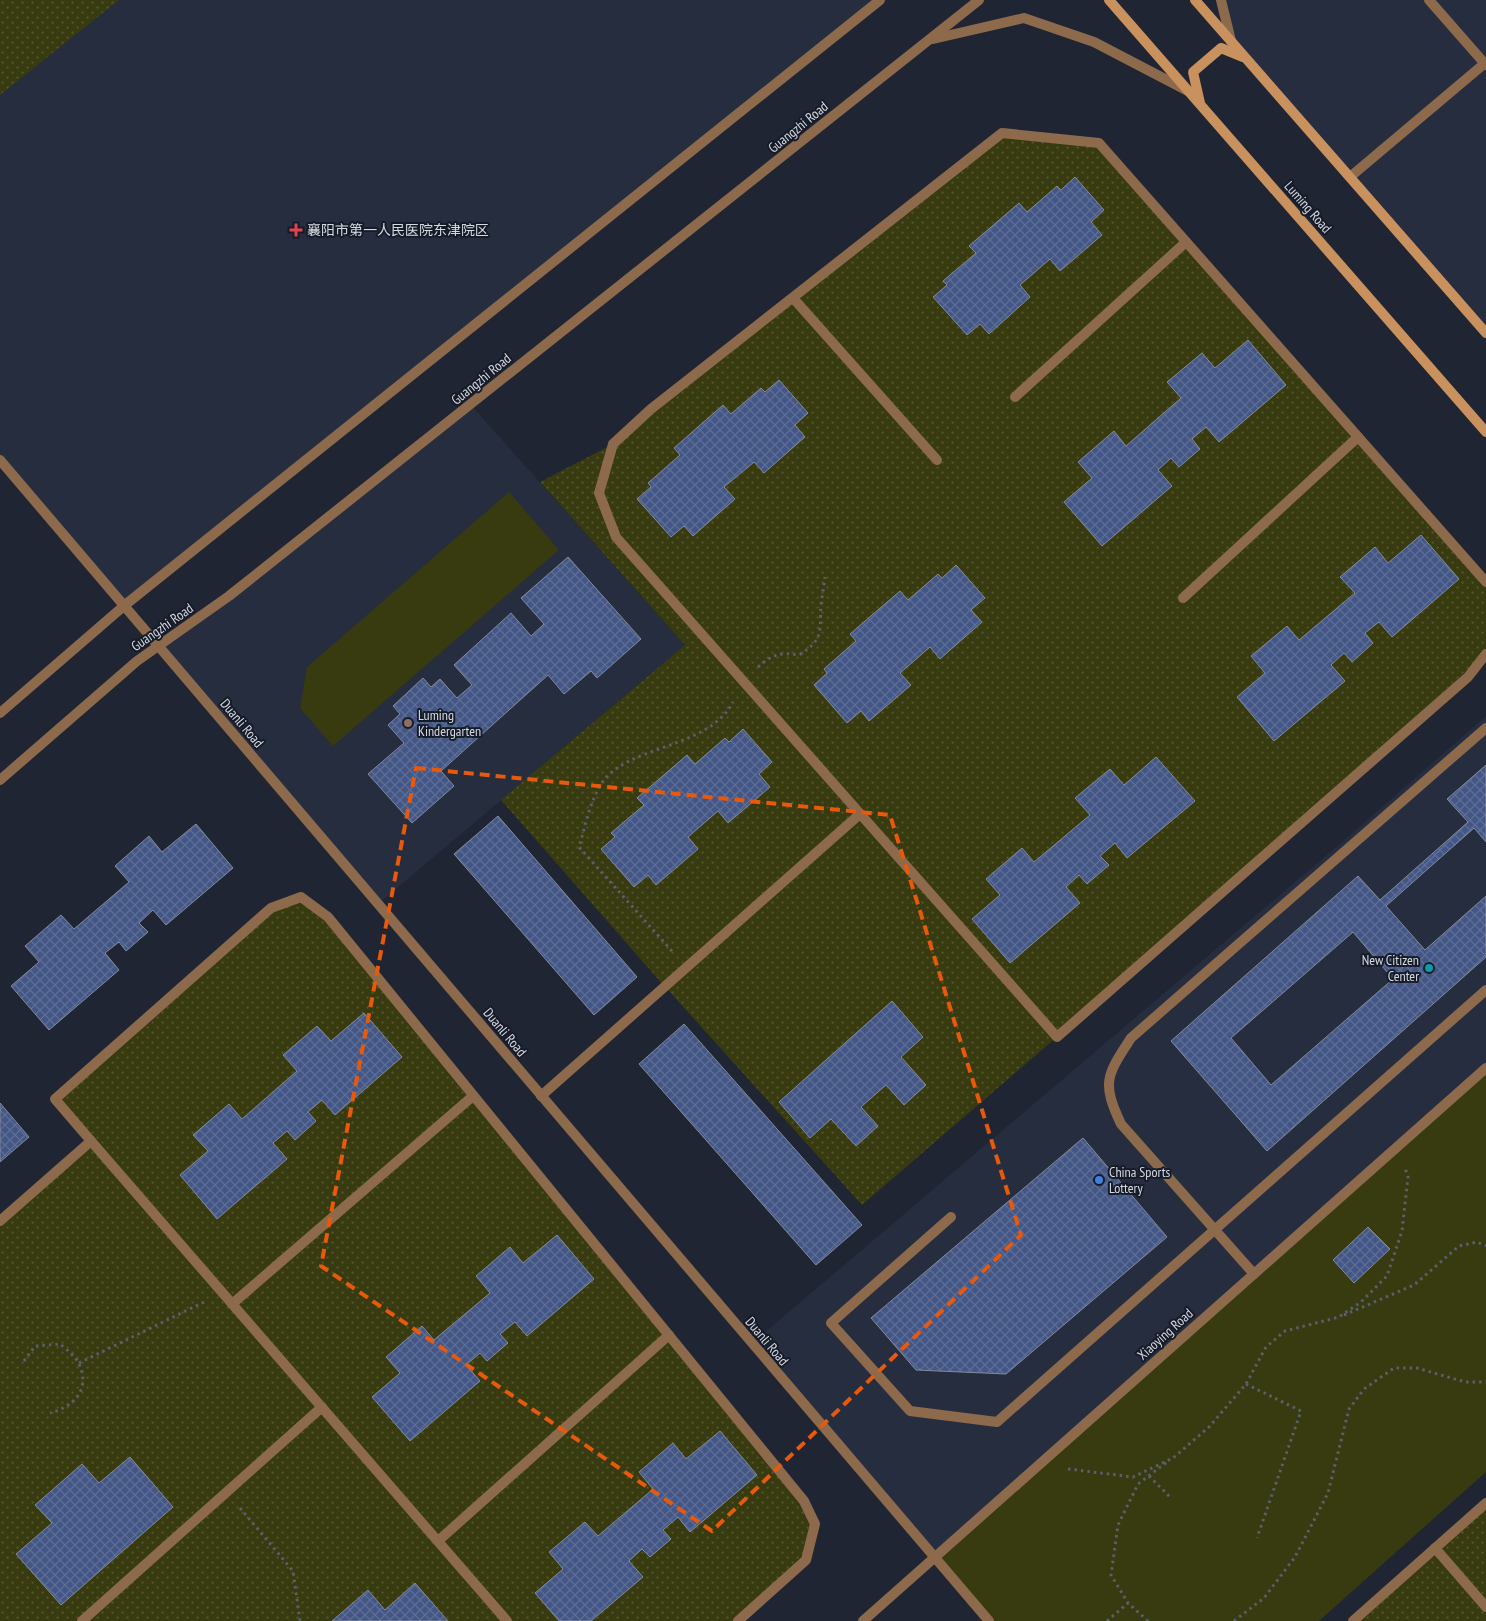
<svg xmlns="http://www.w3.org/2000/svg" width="1486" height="1621" font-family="'PT Sans Narrow','Noto Sans SC',sans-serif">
<defs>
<pattern id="grass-dots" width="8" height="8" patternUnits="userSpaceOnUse" patternTransform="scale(1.25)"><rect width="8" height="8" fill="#383a0f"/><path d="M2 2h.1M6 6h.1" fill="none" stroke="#545632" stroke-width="1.8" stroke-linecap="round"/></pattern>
<pattern id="building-cross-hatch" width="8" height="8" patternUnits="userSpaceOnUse" patternTransform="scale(1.25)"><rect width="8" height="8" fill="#435685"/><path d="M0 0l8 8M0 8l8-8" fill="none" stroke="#5d6e96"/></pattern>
</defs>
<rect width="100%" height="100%" fill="#1f2532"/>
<g fill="#262d3f">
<path d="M0 0H880L125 605 0 460Z"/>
<path d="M1221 0H1486V333L1231 41Z"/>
<path d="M471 405 685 645 378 904 159 646Z"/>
<path d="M1486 716V1068L934 1558 751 1344 1335 848Z"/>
</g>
<g fill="url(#grass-dots)">
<path d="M0 0H119L0 95Z"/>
<path d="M1002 133 1099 143 1486 582V654L1057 1037 862 1205 658 979 501 800 685 645 540 482 613 444Z"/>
<path d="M301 897 328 917 804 1501 815 1524 806 1560 738 1621H0V1221L91 1141 55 1099 271 908Z"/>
<path d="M1486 1503V1621H1353Z"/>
</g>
<g fill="#383a0f">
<path d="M509 492 559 550 333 746 300 708 307 667Z"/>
<path d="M1486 1068V1472L1319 1621H989L934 1558Z"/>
</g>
<g fill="url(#building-cross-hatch)" stroke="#838a9b" fill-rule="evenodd">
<path d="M1075 177 1104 210 1091 222 1102 235 1060 271 1050 259 1020 285 1030 297 989 334 980 324 967 335 933 297 947 285 943 281 976 253 969 246 1019 203 1027 212 1057 186 1061 190Z"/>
<path d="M1248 340 1286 385 1219 442 1206 427 1192 439 1200 449 1179 467 1171 458 1158 470 1172 486 1102 546 1064 502 1092 478 1078 462 1114 431 1126 446 1181 398 1167 382 1202 353 1215 368Z"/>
<path d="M779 380 808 413 795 425 805 437 764 473 754 462 724 487 735 499 693 536 684 526 671 537 637 499 651 487 648 483 680 455 674 448 723 405 731 414 761 388 765 392Z"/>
<path d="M1421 535 1459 579 1392 637 1379 622 1365 633 1373 643 1352 662 1344 653 1331 665 1345 681 1274 741 1237 697 1265 673 1251 656 1287 626 1299 640 1355 593 1340 577 1375 547 1388 563Z"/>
<path d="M568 557 641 639 597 678 591 671 564 694 548 675 441 771 454 786 412 823 368 774 404 743 388 725 400 714 393 706 423 678 431 687 440 679 457 698 472 685 454 665 511 613 531 636 544 624 521 598Z"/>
<path d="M956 565 985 598 971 610 982 622 940 659 930 647 900 673 911 685 869 721 861 711 847 723 814 685 827 673 824 669 856 641 850 634 900 591 908 600 938 574 942 578Z"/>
<path d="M743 729 772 762 759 774 770 787 728 823 718 811 688 837 698 849 656 885 648 875 634 887 601 849 615 837 611 833 644 805 637 798 687 755 695 764 725 738 729 742Z"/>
<path d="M1156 757 1195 801 1127 858 1115 843 1100 856 1109 865 1087 884 1079 875 1066 887 1080 903 1010 963 972 919 1000 895 986 879 1022 848 1034 862 1090 815 1075 798 1110 769 1124 785Z"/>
<path d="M1486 765V842L1474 828 1386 906 1425 950 1486 896V957L1267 1151 1171 1041 1358 876 1380 900 1468 822 1447 799ZM1353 932 1393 979 1271 1085 1231 1038Z"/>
<path d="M498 816 637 977 594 1015 454 854Z"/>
<path d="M196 824 233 868 166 925 153 910 139 923 148 932 126 951 119 942 105 953 119 970 49 1030 11 986 39 962 25 946 61 915 74 929 129 882 115 866 149 836 162 852Z"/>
<path d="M892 1001 923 1037 901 1057 926 1085 904 1105 886 1085 861 1107 878 1126 856 1146 831 1119 810 1138 779 1102Z"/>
<path d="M364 1013 402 1057 335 1115 322 1100 308 1112 316 1121 295 1140 287 1131 273 1143 287 1159 217 1219 180 1175 208 1151 193 1135 229 1104 242 1119 297 1071 283 1055 317 1026 331 1041Z"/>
<path d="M684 1024 862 1225 816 1265 639 1064Z"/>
<path d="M0 1103 29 1137 0 1162Z"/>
<path d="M1083 1138 1167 1237 1006 1374 916 1370 871 1318Z"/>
<path d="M1368 1227 1390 1249 1354 1283 1333 1260Z"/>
<path d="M557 1235 594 1279 527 1336 515 1322 500 1334 508 1343 487 1361 480 1353 466 1365 480 1381 410 1441 372 1397 400 1373 386 1357 422 1326 434 1340 490 1293 476 1276 510 1247 523 1263Z"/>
<path d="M720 1431 757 1475 690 1532 678 1517 663 1530 671 1539 650 1557 642 1549 629 1561 643 1577 591 1621H559L535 1593 563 1569 549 1552 585 1522 598 1536 653 1489 639 1472 673 1443 686 1459Z"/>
<path d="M130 1457 173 1507 61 1605 16 1554 52 1523 35 1505 82 1464 99 1483Z"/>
<path d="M415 1583 448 1621H332L368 1590 385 1610Z"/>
</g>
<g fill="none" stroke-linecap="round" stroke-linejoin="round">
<g stroke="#5a5f6b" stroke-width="3" stroke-dasharray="2.5 4" stroke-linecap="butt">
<path d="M758 667C773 654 780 652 799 655 825 639 819 631 821 605 822 595 824 586 825 577"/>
<path d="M672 951 579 847C585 827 589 805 600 786 624 744 707 751 733 702"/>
<path d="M1344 1315 1414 1285 1459 1246 1477 1242 1486 1246"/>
<path d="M24 1361 35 1346 60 1344C66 1349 76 1357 79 1364 91 1390 73 1407 50 1413"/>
<path d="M79 1363 204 1302"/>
<path d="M1246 1384 1301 1411 1257 1538"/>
<path d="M1068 1469 1133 1477 1173 1458 1209 1427 1246 1384 1266 1347 1285 1331 1339 1317 1361 1302 1387 1276 1402 1231 1408 1177 1405 1168"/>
<path d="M1149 1476 1170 1497"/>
<path d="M240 1508 293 1571 300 1621"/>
<path d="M1107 1621 1128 1603"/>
<path d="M1148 1621 1128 1603 1111 1575 1118 1525 1138 1484 1167 1462"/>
<path d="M1234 1621 1264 1598 1295 1557 1328 1493 1349 1409 1364 1389 1394 1368H1417L1465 1382H1486"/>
</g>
<g stroke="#8d6a4b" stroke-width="10">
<path d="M1429 0 1486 65"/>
<path d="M1350 177 1484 64"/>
<path d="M793 298 937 460"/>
<path d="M1015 397 1186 242"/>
<path d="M1486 582 1099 143 1002 133 651 409 613 444 599 493 616 537 1057 1037 1468 677 1486 654"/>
<path d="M1183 598 1358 437"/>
<path d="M541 1096 860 814"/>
<path d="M91 1141 507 1621"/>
<path d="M951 1217 831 1323 910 1411 997 1422 1486 990"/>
<path d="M0 1221 91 1141 55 1099 271 908 301 897 328 917 804 1501 815 1524 806 1560 738 1621"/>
<path d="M1254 1274 1121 1124C1101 1082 1107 1075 1131 1038L1486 728"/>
<path d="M232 1304 473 1096"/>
<path d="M438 1541 669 1335"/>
<path d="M1435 1548 1486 1607"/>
<path d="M82 1621 322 1407"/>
<path d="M1353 1621 1486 1503"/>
</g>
<g stroke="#8d6a4b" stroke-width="10">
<path d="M0 460 989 1621"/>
<path d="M863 1621 1486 1068"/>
</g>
<g stroke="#8d6a4b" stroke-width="10">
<path d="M1221 0 1231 41"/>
<path d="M933 39 1024 18 1094 42 1188 91"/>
<path d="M0 713 125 605 880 0"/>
<path d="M0 780 137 661 229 596 979 0"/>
</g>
<g stroke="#c9915e" stroke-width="10">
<path d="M1109 0 1486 432"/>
<path d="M1195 0 1486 333"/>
<path d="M1200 103 1193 72 1221 48 1243 57"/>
</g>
</g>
<path fill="none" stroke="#e8590c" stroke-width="4" stroke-dasharray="10 6" stroke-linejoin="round" d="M416 768 890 815 1021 1235 712 1531 321 1266Z"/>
<path fill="#e0444e" stroke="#161b28" stroke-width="2" d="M293.5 222.5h5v5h5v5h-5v5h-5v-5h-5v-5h5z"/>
<circle fill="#8d6e63" stroke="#161b28" stroke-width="2" cx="408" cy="723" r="5"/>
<circle fill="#0f9aa8" stroke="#161b28" stroke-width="2" cx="1429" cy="968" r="5"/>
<circle fill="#3f7fe0" stroke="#161b28" stroke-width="2" cx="1099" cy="1180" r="5"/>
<g text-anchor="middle" stroke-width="4" stroke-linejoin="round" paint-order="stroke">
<g font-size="14" fill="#d6dae3" stroke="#161b28">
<text transform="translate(798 127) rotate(-39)" y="5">Guangzhi Road</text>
<text transform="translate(1308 207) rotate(49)" y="5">Luming Road</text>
<text transform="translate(481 379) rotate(-39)" y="5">Guangzhi Road</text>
<text transform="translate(162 627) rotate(-35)" y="5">Guangzhi Road</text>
<text transform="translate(242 723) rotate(50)" y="5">Duanli Road</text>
<text transform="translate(505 1032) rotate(50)" y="5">Duanli Road</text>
<text transform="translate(1165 1334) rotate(-42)" y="5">Xiaoying Road</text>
<text transform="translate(767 1341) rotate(50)" y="5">Duanli Road</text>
</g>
<g font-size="14" fill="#d6dae3" stroke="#161b28" text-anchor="start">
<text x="307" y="235">襄阳市第一人民医院东津院区</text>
<text x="418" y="720">Luming<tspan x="418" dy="16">Kindergarten</tspan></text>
<text x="1419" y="965" text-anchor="end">New Citizen<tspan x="1419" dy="16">Center</tspan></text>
<text x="1109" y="1177">China Sports<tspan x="1109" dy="16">Lottery</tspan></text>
</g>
</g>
</svg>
